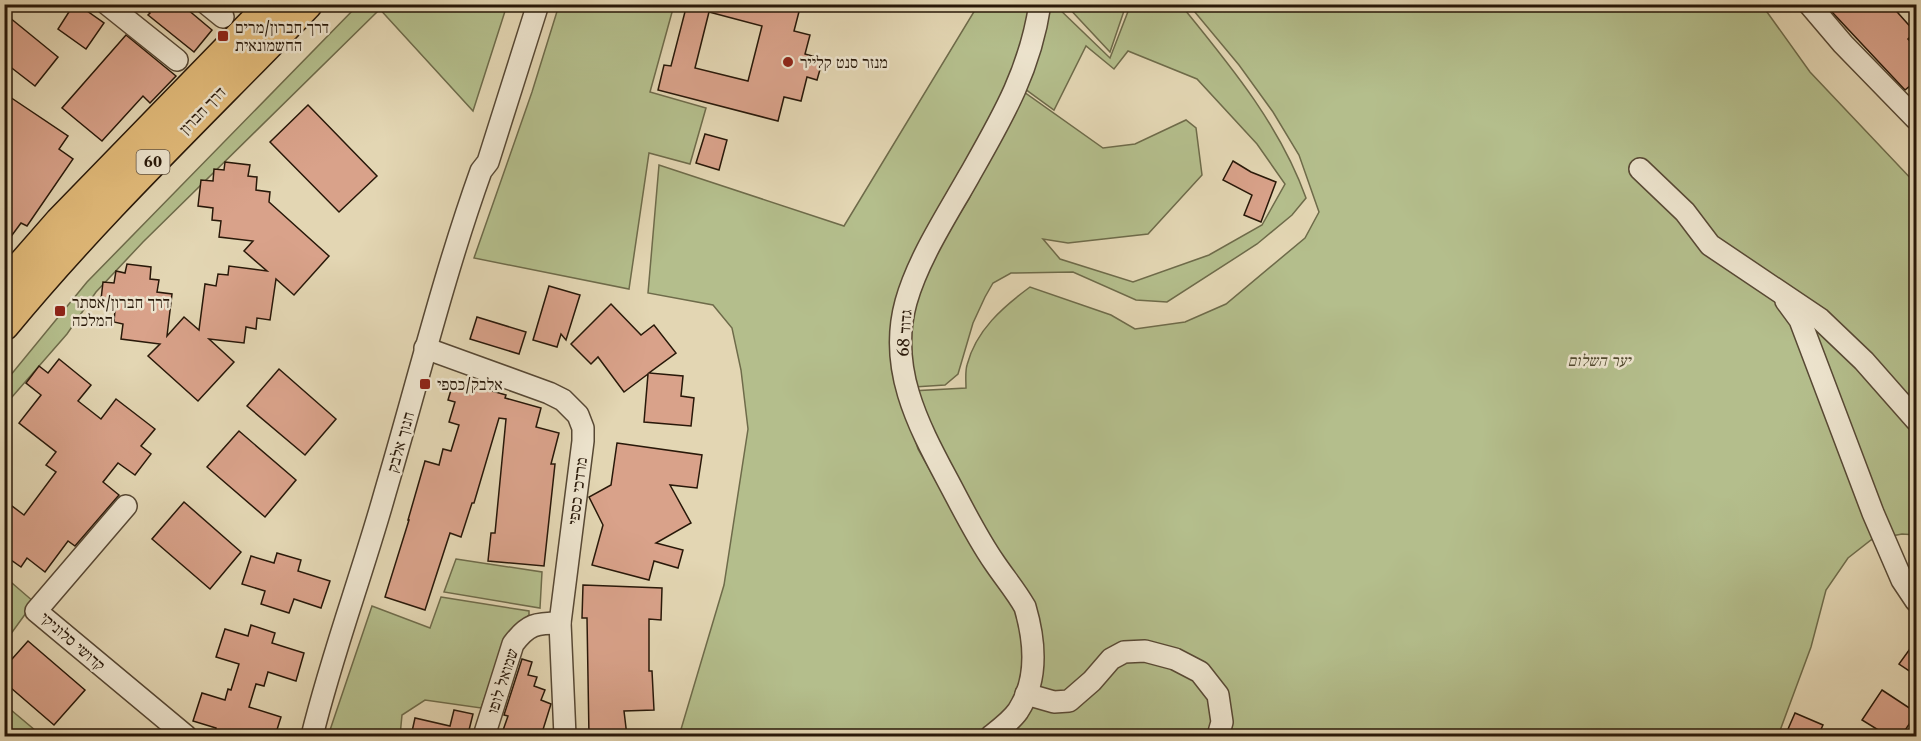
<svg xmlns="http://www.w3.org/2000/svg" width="1921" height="741" font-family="'Libre Caslon Text','Frank Ruhl Libre',serif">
<rect width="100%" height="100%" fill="#e3d6b3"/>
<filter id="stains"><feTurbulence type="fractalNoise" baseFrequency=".00333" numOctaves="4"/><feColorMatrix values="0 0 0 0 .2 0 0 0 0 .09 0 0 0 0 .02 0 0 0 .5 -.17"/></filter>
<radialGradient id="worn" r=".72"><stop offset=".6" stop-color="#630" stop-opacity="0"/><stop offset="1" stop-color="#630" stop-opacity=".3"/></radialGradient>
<g fill="#b4be8c" stroke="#6e6b4a" stroke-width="1.5">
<path d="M358 5H372L378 11 143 242 96 292 67 334 5 405V382L87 282Z"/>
<path d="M376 5H507L473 111Z"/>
<path d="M559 5H674L650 92 706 108 690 164 649 153 629 289 474 258 532 92Z"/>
<path d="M978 5H1055L1110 58 1129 9 1144 5H1181C1229 64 1280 125 1306 198L1292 215 1257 244 1167 302 1136 300 1073 272 1011 273 993 283 985 297 973 323 958 374 945 385 914 387 904 331 916 294 936 250 969 199 1021 90 1103 148 1135 144 1186 120 1196 128 1202 175 1148 234 1068 243 1043 239 1060 259 1133 282 1209 255 1262 225 1285 184 1257 144 1197 79 1128 51 1114 69 1086 46 1054 110 1014 81 943 206 919 253 902 298 891 354 900 391 918 449 963 529 1015 600 1024 630 1027 652 1023 687 1015 702 983 736H679L724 585 748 429 741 370 732 328 713 305 648 293 659 165 844 226Z"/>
<path d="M1066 5H1126L1110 52Z"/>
<path d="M1189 5H1762L1810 72 1916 184V535L1902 534 1871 540 1848 558 1826 590 1811 647 1778 736H1003L1040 627 1000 562 911 391 966 388C966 381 965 372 967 365 976 330 1003 307 1030 287L1111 315 1135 329 1185 322 1226 304 1305 238 1319 212 1299 155 1273 112 1239 65Z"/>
<path d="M456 559 542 572 540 608 444 592Z"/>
<path d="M5 577 34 602 5 642Z"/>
<path d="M441 597 529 611V615L514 627 502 650 481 708 425 700 402 715 400 736H328L372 606 430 628Z"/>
<path d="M4 705H5L42 736H5Z"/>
</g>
<g fill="#d9a28a" stroke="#281809" stroke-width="1.5" fill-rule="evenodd">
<path d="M74 4H77L104 23 86 49 58 29Z"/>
<path d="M139 4H181L212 30 194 52 148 15 150 13Z"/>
<path d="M687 4H801L794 31 810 35 805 54 823 59 817 80 807 77 801 101 784 97 778 121 658 90 664 65 671 66ZM709 12 762 26 748 81 695 68Z"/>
<path d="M1840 4H1890L1915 32 1908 39 1917 49V80L1905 90 1832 12Z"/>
<path d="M4 13 58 57 35 86 4 62Z"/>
<path d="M126 35 176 76 150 103 143 96 102 141 62 108Z"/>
<path d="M4 93 68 136 59 149 73 159 27 226 21 223 4 246Z"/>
<path d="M308 105 377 176 339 212 270 142Z"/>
<path d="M705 134 727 140 719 170 696 163Z"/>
<path d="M1233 161 1251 172 1276 182 1261 222 1244 215 1252 195 1223 180Z"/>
<path d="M225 162 250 165 248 176 257 177 256 190 270 192 269 202 329 256 294 295 276 279 270 320 257 318 256 329 246 327 244 343 209 339 234 362 198 401 148 356 160 344 121 339 123 324 114 322 115 310 100 308 103 282 114 283 116 271 125 273 127 264 151 267 150 279 159 280 157 292 172 294 167 336 184 317 199 330 205 284 216 286 218 274 228 275 229 266 267 271 244 251 253 241 219 237 221 221 212 220 213 208 198 206 201 180 213 181 214 169 224 170Z"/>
<path d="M549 286 580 295 566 340 561 334 557 347 533 340Z"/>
<path d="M611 304 641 335 654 325 676 353 649 373 683 376 681 396 694 398 691 426 644 422 648 374 624 392 598 357 591 364 571 344Z"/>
<path d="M477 317 526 332 519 354 470 339Z"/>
<path d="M59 359 91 385 78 401 101 419 116 399 155 429 141 446 151 454 135 475 118 463 103 482 119 495 75 546 68 541 45 572 27 558 21 567 4 555V540L10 532 4 528V500L24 515 56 472 46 465 56 452 19 423 41 395 26 383 39 366 48 373Z"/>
<path d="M279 369 336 419 305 455 247 406Z"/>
<path d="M454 380 506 395 505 398 541 408 536 427 559 433 551 464H555L544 566 488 561 491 533H495L506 419 499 418 474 503H472L461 537 450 533 425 610 385 597 409 520H408L425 461 439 465 443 449 451 451 459 425 449 422 455 402 448 400Z"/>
<path d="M239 431 296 480 265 517 207 467Z"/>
<path d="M617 443 702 455 697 488 670 485 691 523 656 543 683 550 678 568 654 561 649 580 592 565 603 525 589 497 611 485Z"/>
<path d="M184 502 241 552 210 589 152 539Z"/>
<path d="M277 553 301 560 298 571 330 581 321 608 294 599 289 613 261 604 265 591 242 584 251 556 274 563Z"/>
<path d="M583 585 662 588 661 620 649 619V671H652L654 710 624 711 627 736H589L587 618H582Z"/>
<path d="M251 625 275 633 272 643 304 653 296 681 268 672 264 686 256 684 249 707 281 717 275 736H214L216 728 193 721 202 693 225 700 228 689 231 690 239 664 216 657 225 629 248 636Z"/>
<path d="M1917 639V676L1899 664Z"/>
<path d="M28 641 85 690 54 725 4 682V668Z"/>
<path d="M522 659 532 662 528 675 537 677 534 686 545 690 541 700 551 704 541 736H501L508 716 504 715Z"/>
<path d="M1882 690 1917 713 1901 736H1888L1862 720Z"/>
<path d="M454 710 473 714 469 730 472 731V736H411L415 718 450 726Z"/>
<path d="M1795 713 1823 725 1818 736H1785Z"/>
</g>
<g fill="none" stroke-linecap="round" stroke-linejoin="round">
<defs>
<g id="minor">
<path d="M107 4 177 60"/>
<path d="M207 4 223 17"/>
<path d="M1809 4 1843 44 1916 119"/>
<path d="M1640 169 1685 212 1710 245 1820 319 1864 361 1916 420"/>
<path d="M1786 301 1800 320 1873 513 1902 580 1916 601"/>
<path d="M425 348 549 393 563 400 578 415 583 428V441L560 623 565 736"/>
<path d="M126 506 36 611 186 736"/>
<path d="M1026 694 1054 702 1069 701 1092 681 1111 659 1124 652 1145 651 1175 659 1200 672 1218 695 1222 722 1218 736"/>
<path d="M312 736C332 654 362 575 385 493 417 385 443 277 481 171L488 162 538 4"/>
<path d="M484 736 513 644C528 624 536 623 560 623"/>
<path d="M991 736C1000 729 1011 721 1018 711 1039 679 1035 641 1025 607 1016 591 1004 577 994 562 976 536 962 507 947 479 917 423 888 367 906 302 918 259 947 215 969 176 1002 118 1030 71 1040 4"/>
</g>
<g id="highway">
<path d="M4 286 60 222 272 4"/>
<path d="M4 325C98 211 205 110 307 4"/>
</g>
</defs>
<use href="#minor" stroke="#574834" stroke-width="24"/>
<use href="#highway" stroke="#281809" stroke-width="33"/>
<use href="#minor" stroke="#ede4ce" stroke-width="21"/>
<use href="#highway" stroke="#e2bb7a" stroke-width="30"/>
</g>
<g fill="#8f2418" stroke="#ede4ce" stroke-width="2">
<rect x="217" y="30" width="12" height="12" rx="3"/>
<circle cx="788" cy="62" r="6"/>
<rect x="54" y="305" width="12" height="12" rx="3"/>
<rect x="419" y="378" width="12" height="12" rx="3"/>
</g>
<g text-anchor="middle" stroke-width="5" stroke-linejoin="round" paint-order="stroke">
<rect fill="#ede4ce" stroke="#635544" stroke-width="1.5" x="136.5" y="150" width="33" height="24" rx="4.5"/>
<g font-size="15" font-weight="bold" fill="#281809">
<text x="153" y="167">60</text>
</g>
<g font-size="16" fill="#281809" stroke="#ede4ce" text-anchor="start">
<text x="235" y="33">דרך חברון/מרים<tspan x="235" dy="18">החשמונאית</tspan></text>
<text x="800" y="68">מנזר סנט קלייר</text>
<text x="72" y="308">דרך חברון/אסתר<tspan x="72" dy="18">המלכה</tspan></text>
<text x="437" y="390">אלבק/כספי</text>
</g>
<g font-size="16" fill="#281809" stroke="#ede4ce">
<text transform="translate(202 110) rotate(-46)" y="6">דרך חברון</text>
<text transform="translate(904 333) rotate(-86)" y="6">גדוד 68</text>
<text transform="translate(400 442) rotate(-74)" y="6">חנוך אלבק</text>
<text transform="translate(577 491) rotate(-83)" y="6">מרדכי כספי</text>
<text transform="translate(73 641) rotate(41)" y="6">קדושי סלוניקי</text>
<text transform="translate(502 681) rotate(-72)" y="6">שמואל לופו</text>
</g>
<g font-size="16" font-style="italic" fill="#524a30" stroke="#ede4ce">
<text x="1599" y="366">יער השלום</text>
</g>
</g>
<rect width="1921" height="741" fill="none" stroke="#e3d6b3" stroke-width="24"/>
<rect x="6" y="6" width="1909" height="729" fill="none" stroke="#281809" stroke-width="3"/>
<rect x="12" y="12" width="1897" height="717" fill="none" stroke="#281809" stroke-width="1.5"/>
<rect width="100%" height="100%" filter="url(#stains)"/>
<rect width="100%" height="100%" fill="url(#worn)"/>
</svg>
